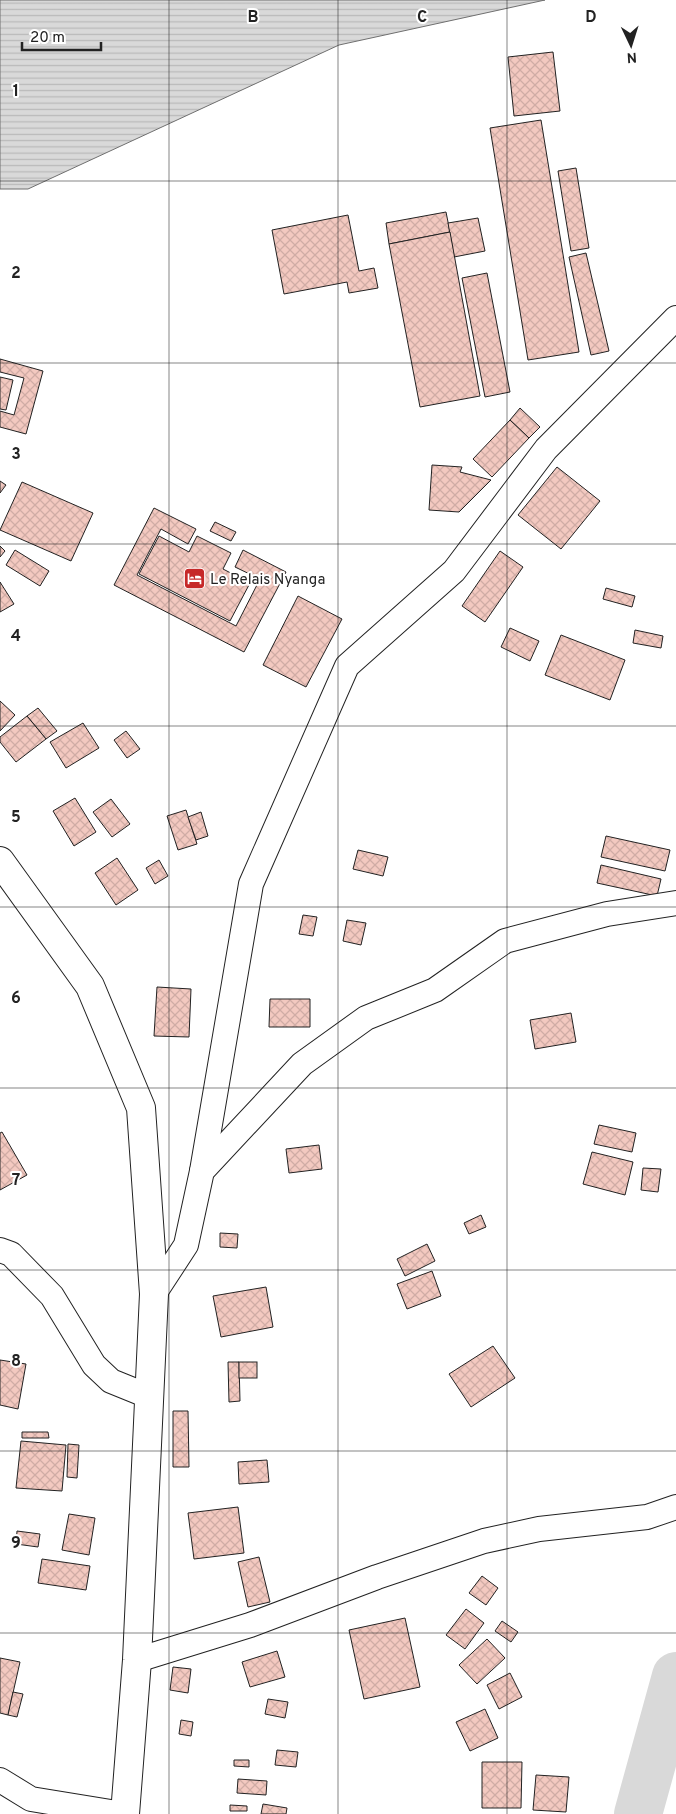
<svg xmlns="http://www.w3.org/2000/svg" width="676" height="1814" font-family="Overpass,sans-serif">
<defs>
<pattern id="water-rules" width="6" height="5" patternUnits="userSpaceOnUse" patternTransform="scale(1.25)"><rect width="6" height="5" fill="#d9d9d9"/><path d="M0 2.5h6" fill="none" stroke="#bababa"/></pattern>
<pattern id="building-cross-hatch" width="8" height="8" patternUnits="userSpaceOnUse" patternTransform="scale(1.25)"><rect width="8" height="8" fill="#f3c9c0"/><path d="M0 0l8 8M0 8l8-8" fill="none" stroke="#d0aca5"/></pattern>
</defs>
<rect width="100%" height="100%" fill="#fff"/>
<path fill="url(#water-rules)" stroke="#6f6f6f" d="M0 0H545L339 45 28 189H0Z"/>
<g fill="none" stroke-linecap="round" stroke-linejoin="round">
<path stroke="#d9d9d9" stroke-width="48" d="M638 1814 676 1676"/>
</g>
<g fill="url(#building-cross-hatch)" stroke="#222">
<path d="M553 52 560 111 514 116 508 57Z"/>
<path d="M541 120 579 352 528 360 490 128Z"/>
<path d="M576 168 589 248 571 251 558 171Z"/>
<path d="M446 212 450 232 389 244 386 223Z"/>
<path d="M348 215 359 271 374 268 378 288 349 293 347 282 284 294 272 230Z"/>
<path d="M478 218 485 251 454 257 448 223Z"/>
<path d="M450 232 480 396 420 407 389 244Z"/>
<path d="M586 253 609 351 591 355 569 257Z"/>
<path d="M487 273 510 392 485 397 462 278Z"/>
<path d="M0 359 43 371 26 434 0 427V411L14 415 24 378 0 372Z"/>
<path d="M0 377 13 380 6 410 0 409Z"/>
<path d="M520 408 540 427 529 438 510 420Z"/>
<path d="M510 420 529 438 492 477 473 459Z"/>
<path d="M432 465 462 467 460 472 491 480 459 512 429 510Z"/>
<path d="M557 467 600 501 561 549 518 515Z"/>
<path d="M0 481 6 485 0 493Z"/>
<path d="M22 482 93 513 71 561 0 530Z"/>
<path d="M154 508 196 529 188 544 161 529 137 575 236 626 260 579 235 567 243 550 286 572 244 652 114 585Z"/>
<path d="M215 522 236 532 231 541 210 531Z"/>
<path d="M159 536 189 552 197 536 231 553 223 569 250 583 230 621 139 574Z"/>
<path d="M0 546 5 551 0 557Z"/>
<path d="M15 550 49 571 40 586 6 565Z"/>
<path d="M500 551 523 567 485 622 462 606Z"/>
<path d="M0 582 14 604 0 612Z"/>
<path d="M606 588 635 596 632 607 603 599Z"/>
<path d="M298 596 342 619 306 687 263 665Z"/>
<path d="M510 628 539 641 530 661 501 647Z"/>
<path d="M635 630 663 636 661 648 633 643Z"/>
<path d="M561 635 625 660 610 700 545 675Z"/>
<path d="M0 701 15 715 0 731Z"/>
<path d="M38 708 57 731 46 739 27 716Z"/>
<path d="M27 716 46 739 16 762 0 742V737Z"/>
<path d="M83 723 99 748 66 768 50 742Z"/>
<path d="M126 731 140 749 127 758 114 740Z"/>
<path d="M75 798 96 832 74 846 53 811Z"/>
<path d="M111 799 130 824 112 837 93 812Z"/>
<path d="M186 810 197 844 178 850 167 816Z"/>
<path d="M201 812 208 836 196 840 188 817Z"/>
<path d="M606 836 670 850 665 871 601 857Z"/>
<path d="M358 850 388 857 383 876 353 869Z"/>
<path d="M117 858 138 890 116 905 95 873Z"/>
<path d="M159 860 168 876 155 884 146 868Z"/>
<path d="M601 865 661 879 657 896 597 883Z"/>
<path d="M303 915 317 917 313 936 299 934Z"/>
<path d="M347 920 366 923 361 945 343 941Z"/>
<path d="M157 987 191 989 189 1037 154 1036Z"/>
<path d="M270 999H310V1027H269Z"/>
<path d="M571 1013 576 1042 535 1049 530 1020Z"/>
<path d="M599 1125 636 1133 632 1152 594 1144Z"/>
<path d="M2 1132 27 1175 0 1190V1133Z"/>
<path d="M319 1145 322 1169 289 1173 286 1149Z"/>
<path d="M592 1152 633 1162 625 1195 583 1184Z"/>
<path d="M643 1168 661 1169 658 1192 641 1190Z"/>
<path d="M481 1215 486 1227 469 1234 464 1223Z"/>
<path d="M220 1233 238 1234 237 1248 220 1247Z"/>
<path d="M427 1244 435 1261 405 1276 397 1259Z"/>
<path d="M432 1271 441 1296 407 1309 397 1284Z"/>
<path d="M266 1287 273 1327 221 1337 213 1296Z"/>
<path d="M493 1346 515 1378 471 1407 449 1374Z"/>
<path d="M0 1360 26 1364 18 1409 0 1405Z"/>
<path d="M228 1362H239L240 1401 229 1402Z"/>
<rect x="239" y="1362" width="18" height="16"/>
<path d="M173 1411H188L189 1467H173Z"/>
<path d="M22 1432H48L49 1438H22Z"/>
<path d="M21 1441 66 1445 62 1491 16 1488Z"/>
<path d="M68 1444 79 1445 77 1478 67 1477Z"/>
<path d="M267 1460 269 1482 239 1484 238 1462Z"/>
<path d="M238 1507 244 1553 194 1559 188 1513Z"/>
<path d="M69 1514 95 1518 89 1555 62 1550Z"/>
<path d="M17 1531 40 1534 38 1547 16 1544Z"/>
<path d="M259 1557 270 1602 248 1607 238 1562Z"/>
<path d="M42 1559 90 1566 86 1590 38 1583Z"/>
<path d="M482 1576 498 1588 486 1605 469 1593Z"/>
<path d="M466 1609 484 1623 465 1649 446 1635Z"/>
<path d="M405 1618 420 1687 364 1699 349 1630Z"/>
<path d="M502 1621 518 1632 511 1642 495 1631Z"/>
<path d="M487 1639 505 1658 477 1684 459 1665Z"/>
<path d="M277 1651 285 1677 250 1687 242 1662Z"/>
<path d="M0 1658 20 1662 8 1715 0 1713Z"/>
<path d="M173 1667 191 1669 188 1693 170 1690Z"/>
<path d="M510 1673 522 1697 499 1709 487 1685Z"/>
<path d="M13 1692 23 1694 17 1717 8 1715Z"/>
<path d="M268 1699 288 1702 285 1718 265 1714Z"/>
<path d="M485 1709 498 1738 470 1751 456 1722Z"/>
<path d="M181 1720 193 1722 191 1736 179 1734Z"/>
<path d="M277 1750 298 1752 296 1767 275 1765Z"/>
<path d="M234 1760H249V1767L234 1766Z"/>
<path d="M482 1762H522L521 1808H482Z"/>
<path d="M536 1775 569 1777 566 1812 533 1810Z"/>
<path d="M238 1779 267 1781 266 1795 237 1793Z"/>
<path d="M263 1804 287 1808 286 1814H261Z"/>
<path d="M230 1805 247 1806V1811H230Z"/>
</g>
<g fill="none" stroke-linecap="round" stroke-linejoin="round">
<defs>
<g id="street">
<path d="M202 1171 251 884 347 666 454 571 546 449 676 318"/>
<path d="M0 1250 11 1254 52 1296 94 1365 111 1381 148 1396"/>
<path d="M154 1294 186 1245 202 1171 302 1064 366 1018 435 990 505 941 607 914 676 903"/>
<path d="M137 1660 250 1625 377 1577 484 1541 539 1529 647 1517 676 1507"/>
<path d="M0 1780 31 1799 123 1814"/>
</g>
<path id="primary" d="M0 861 90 986 141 1108 154 1294 137 1660 125 1814"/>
</defs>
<use href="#street" stroke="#222" stroke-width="26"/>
<use href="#primary" stroke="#222" stroke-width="30"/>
<use href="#street" stroke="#fff" stroke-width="24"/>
<use href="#primary" stroke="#fff" stroke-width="28"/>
</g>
<path fill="none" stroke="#222" stroke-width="1" stroke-opacity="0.55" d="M169 0V1814M338 0V1814M507 0V1814M0 181H676M0 363H676M0 544H676M0 726H676M0 907H676M0 1088H676M0 1270H676M0 1451H676M0 1633H676"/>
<defs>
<symbol id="hotel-square" viewBox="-11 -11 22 22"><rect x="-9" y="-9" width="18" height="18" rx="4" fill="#c62828" stroke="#fff"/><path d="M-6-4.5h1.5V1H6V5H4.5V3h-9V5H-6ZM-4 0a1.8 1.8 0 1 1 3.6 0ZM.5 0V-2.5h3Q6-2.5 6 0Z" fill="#fff"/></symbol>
</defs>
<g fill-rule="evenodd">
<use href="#hotel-square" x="182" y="566" width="25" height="25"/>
</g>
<g text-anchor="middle" stroke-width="4" stroke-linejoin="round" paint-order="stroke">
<g font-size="15" fill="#222" stroke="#fff" text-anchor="start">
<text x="210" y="584">Le Relais Nyanga</text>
</g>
</g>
<g font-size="16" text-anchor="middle" font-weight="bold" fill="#222" stroke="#fff" stroke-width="4" stroke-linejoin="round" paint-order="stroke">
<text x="253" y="22">B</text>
<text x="422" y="22">C</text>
<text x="591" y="22">D</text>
<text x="16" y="96">1</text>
<text x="16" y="278">2</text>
<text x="16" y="459">3</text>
<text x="16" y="641">4</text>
<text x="16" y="822">5</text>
<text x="16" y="1003">6</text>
<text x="16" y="1185">7</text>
<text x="16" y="1366">8</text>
<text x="16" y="1548">9</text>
</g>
<g transform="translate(631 45) rotate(176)" stroke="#ffffff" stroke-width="4" paint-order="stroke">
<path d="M0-4L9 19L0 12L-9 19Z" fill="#222222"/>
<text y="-8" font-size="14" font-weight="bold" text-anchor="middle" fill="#222222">N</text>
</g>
<path d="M22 42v8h79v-8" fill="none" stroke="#222222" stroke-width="2.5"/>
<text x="30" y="42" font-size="15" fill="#222222" stroke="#ffffff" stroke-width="4" paint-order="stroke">20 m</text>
</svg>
